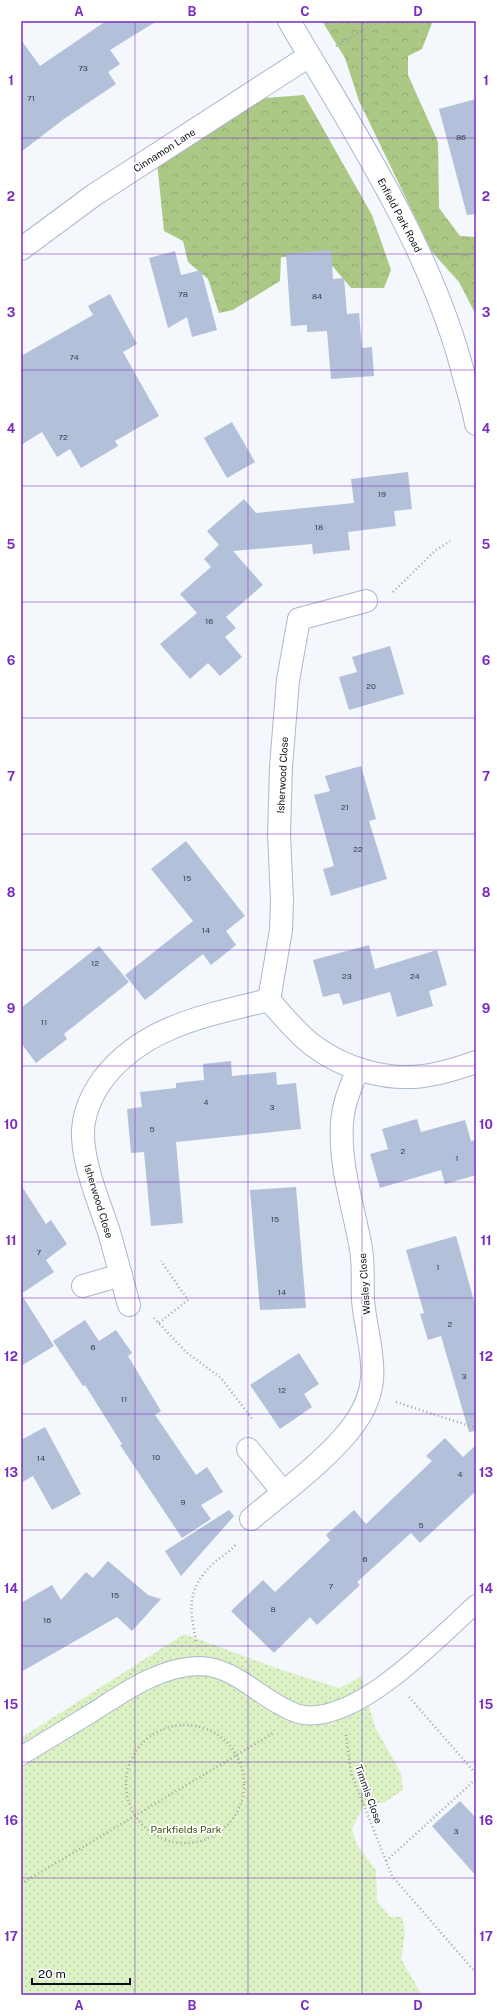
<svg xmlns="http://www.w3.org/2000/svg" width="497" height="2016" font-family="'Public Sans',sans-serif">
<defs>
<pattern id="forest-crowns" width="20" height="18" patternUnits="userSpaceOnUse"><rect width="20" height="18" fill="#abc985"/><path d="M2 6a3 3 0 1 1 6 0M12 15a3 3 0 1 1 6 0" fill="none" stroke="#92ac72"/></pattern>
<pattern id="park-dots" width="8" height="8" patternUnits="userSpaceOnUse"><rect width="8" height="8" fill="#dcf1c4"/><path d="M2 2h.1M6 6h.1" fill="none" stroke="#bccea8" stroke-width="1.8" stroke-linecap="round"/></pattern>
</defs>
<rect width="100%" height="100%" fill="#f4f7fc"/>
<g fill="url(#forest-crowns)">
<path d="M322 21H430L432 23 422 49 408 56V75L438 142 439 208 460 236 476 237V315L459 282 432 252 359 101 345 58Z"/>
<path d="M244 86 265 98 304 95 372 215 391 270 384 288H351L324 256 281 257 280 281 233 310 219 313 208 279 188 262 183 241 164 231 157 162Z"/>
</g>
<path fill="url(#park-dots)" d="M184 1634 279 1669 339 1688 361 1677 375 1727 401 1773 403 1790 385 1802 363 1807 352 1829 357 1845 376 1870 377 1901 390 1917H402L405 1933 401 1959 422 1995H21V1738Z"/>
<g fill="#b2c1d9">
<path d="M106 21H157L110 50 120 64 108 72 116 84 64 119 21 152V40L40 66Z"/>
<path d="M476 99V214L467 215 439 109Z"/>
<path d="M331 250 333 279 344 278 347 314 359 313 362 348 372 347 374 376 331 379 327 331 307 332V325L291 326 286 254Z"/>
<path d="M175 251 181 275 201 270 217 330 192 337 187 317 168 328 149 258Z"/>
<path d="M110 294 137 344 123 352 159 416 115 441 118 446 81 468 70 449 57 457 42 432 21 445V356L93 315 88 306Z"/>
<path d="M232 422 255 462 227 478 204 438Z"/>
<path d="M408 472 412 509 394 511 396 526 348 532 350 550 313 554 312 544 233 551 263 585 226 617 236 628 225 637 242 657 220 676 208 663 190 679 160 644 197 613 180 594 211 567 204 559 219 545 207 531 244 499 256 513 354 503 351 479Z"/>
<path d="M390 646 404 694 349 710 339 677 357 672 352 657Z"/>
<path d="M361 766 376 819 369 821 387 879 331 896 323 869 334 866 314 795 330 791 325 776Z"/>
<path d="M186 841 245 916 226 931 236 945 211 965 203 954 145 1000 125 975 193 921 151 869Z"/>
<path d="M369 945 375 969 437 950 447 985 429 991 433 1006 397 1017 390 992 343 1005 339 993 323 997 313 960Z"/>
<path d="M99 946 129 982 64 1034 67 1039 36 1063 21 1043V1008Z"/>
<path d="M231 1061 232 1076 276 1072 277 1085 296 1083 301 1129 176 1142 183 1223 151 1226 144 1152 131 1153 127 1109 142 1107 140 1092 176 1088V1083L204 1080 203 1064Z"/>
<path d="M417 1119 421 1132 465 1120 471 1141 476 1140V1175L445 1184 441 1170 380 1188 370 1154 388 1149 382 1129Z"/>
<path d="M21 1185 46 1224 51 1220 67 1244 46 1260 54 1272 21 1294Z"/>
<path d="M296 1187 306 1308 260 1310 250 1190Z"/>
<path d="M456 1236 476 1308V1431L469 1432 441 1336 428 1340 420 1314 424 1313 406 1250Z"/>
<path d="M21 1294 54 1346 21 1366Z"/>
<path d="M85 1320 99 1341 116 1330 132 1353 128 1356 161 1411 155 1415 196 1475 207 1467 223 1492 201 1505 211 1519 182 1538 120 1445 122 1444 85 1385 83 1386 53 1341Z"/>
<path d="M299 1353 319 1384 304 1394 312 1407 280 1429 250 1385Z"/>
<path d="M45 1427 81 1494 52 1510 33 1476 21 1483V1440Z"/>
<path d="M445 1438 463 1457 476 1445V1491L420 1543 411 1533 357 1582 360 1585 317 1625 310 1617 274 1653 231 1611 263 1580 275 1592 330 1540 326 1535 354 1510 366 1524 432 1461 426 1456Z"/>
<path d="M229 1510 234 1516 181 1576 165 1551Z"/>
<path d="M108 1561 148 1595 161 1599 132 1631 117 1617 21 1672V1603L52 1585 61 1600 86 1572 93 1578Z"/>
<path d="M460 1801 476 1818V1876L432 1826Z"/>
</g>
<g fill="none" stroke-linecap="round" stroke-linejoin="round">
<defs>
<path id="service" d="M21 1756C44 1742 67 1728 90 1714 123 1693 160 1666 200 1666 233 1667 255 1693 283 1707 293 1713 305 1717 317 1715 370 1710 437 1639 476 1604"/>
<g id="minor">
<path d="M21 249 94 195 309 56"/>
<path d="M366 601 299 619 288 680 281 767 279 834 282 900 281 930 269 1000C282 1015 295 1031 311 1044 342 1068 385 1081 423 1076 441 1074 459 1068 476 1062"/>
<path d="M83 1286 121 1275"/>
<path d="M129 1305C122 1281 116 1256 109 1232 99 1202 85 1170 83 1138 82 1117 90 1097 103 1079 143 1026 208 1015 269 1000"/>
<path d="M248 1449 283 1492"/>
<path d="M251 1519C283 1492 332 1456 355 1423 386 1379 367 1346 363 1300 362 1283 364 1266 361 1249 354 1208 339 1166 342 1123 343 1104 351 1086 358 1069"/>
</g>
<path id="tertiary" d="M289 21C356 135 433 251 465 380 469 395 474 410 476 424"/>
</defs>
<use href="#service" stroke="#aab8d0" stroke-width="20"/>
<use href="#minor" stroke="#aab8d0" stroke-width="24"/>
<use href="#tertiary" stroke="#aab8d0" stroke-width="24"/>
<g stroke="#a3a6ad" stroke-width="2.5" stroke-dasharray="1 3" stroke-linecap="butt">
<path d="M336 46 379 21"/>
<path d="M393 592 436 550 450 541"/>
<path d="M154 1318 186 1352 221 1378 253 1420"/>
<path d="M159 1323 188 1300 161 1261"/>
<path d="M396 1402 476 1428"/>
<path d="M196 1641C189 1606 187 1588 215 1562 222 1556 231 1551 236 1544"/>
<path d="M409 1697 476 1774"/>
<circle cx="185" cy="1784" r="59"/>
<path d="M346 1735 351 1773 392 1876 476 1973"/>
<path d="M386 1861 476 1779"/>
<path d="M21 1884 275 1732"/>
</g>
<use href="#service" stroke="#fff" stroke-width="18"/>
<use href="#minor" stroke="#fff" stroke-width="22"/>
<use href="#tertiary" stroke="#fff" stroke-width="22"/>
</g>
<path fill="none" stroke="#7b2cbf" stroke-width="1" stroke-opacity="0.55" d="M135 21V1995M248 21V1995M362 21V1995M21 138H476M21 254H476M21 370H476M21 486H476M21 602H476M21 718H476M21 834H476M21 950H476M21 1066H476M21 1182H476M21 1298H476M21 1414H476M21 1530H476M21 1646H476M21 1762H476M21 1878H476"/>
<g text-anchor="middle" stroke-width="3.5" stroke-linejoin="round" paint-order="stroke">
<g font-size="8" fill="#363e4a">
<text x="83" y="71">73</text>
<text x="31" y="101">71</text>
<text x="461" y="140">86</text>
<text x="183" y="297">78</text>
<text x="317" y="299">84</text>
<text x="74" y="360">74</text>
<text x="63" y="440">72</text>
<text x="382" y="497">19</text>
<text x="319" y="530">18</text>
<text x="209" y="624">16</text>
<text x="371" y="689">20</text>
<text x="345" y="810">21</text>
<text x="358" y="852">22</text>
<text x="187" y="881">15</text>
<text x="206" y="933">14</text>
<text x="95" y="966">12</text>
<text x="347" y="979">23</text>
<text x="415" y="979">24</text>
<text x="44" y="1025">11</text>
<text x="206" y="1105">4</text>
<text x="272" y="1110">3</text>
<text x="152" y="1132">5</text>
<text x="403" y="1154">2</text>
<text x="457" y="1161">1</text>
<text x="275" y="1222">15</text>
<text x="39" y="1255">7</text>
<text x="438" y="1270">1</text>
<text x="282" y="1295">14</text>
<text x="450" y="1327">2</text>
<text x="93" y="1350">6</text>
<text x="464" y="1379">3</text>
<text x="282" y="1393">12</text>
<text x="124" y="1402">11</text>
<text x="156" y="1460">10</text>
<text x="41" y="1461">14</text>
<text x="460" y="1477">4</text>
<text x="183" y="1505">9</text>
<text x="421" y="1528">5</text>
<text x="365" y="1562">6</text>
<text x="331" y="1589">7</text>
<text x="115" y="1598">15</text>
<text x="273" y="1612">8</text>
<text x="47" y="1623">16</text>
<text x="456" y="1834">3</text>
</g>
<g font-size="10" fill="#0d121a" stroke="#fff">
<text transform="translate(164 150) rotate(-33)" y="4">Cinnamon Lane</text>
<text transform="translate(400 215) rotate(62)" y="4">Enfield Park Road</text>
<text transform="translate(282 775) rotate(-87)" y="4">Isherwood Close</text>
<text transform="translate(99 1201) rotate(73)" y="4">Isherwood Close</text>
<text transform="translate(364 1284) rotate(-94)" y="4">Wasley Close</text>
<text transform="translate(369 1794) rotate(70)" y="4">Timmis Close</text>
</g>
<g font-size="10" fill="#385206" stroke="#fff">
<text x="186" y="1833">Parkfields Park</text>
</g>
</g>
<rect width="497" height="2016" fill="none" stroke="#ffffff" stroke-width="44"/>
<path d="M32 1978v6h98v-6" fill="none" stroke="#0d121a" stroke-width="2"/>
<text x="38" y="1978" font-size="12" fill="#0d121a" stroke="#ffffff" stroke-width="3" paint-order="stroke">20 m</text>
<rect x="22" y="22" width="453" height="1972" fill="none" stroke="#7b2cbf" stroke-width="1.5"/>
<g font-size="13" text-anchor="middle" font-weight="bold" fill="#7b2cbf">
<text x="79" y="16">A</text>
<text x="192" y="16">B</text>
<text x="305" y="16">C</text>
<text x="418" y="16">D</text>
<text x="11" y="85">1</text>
<text x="486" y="85">1</text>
<text x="11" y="201">2</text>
<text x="486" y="201">2</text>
<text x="11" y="317">3</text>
<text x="486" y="317">3</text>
<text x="11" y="433">4</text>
<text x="486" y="433">4</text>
<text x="11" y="549">5</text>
<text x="486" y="549">5</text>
<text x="11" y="665">6</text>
<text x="486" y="665">6</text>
<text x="11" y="781">7</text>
<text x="486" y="781">7</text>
<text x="11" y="897">8</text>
<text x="486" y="897">8</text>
<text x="11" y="1013">9</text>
<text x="486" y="1013">9</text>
<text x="11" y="1129">10</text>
<text x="486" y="1129">10</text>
<text x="11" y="1245">11</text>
<text x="486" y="1245">11</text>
<text x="11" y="1361">12</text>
<text x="486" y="1361">12</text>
<text x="11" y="1477">13</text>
<text x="486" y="1477">13</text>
<text x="11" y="1593">14</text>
<text x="486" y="1593">14</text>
<text x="11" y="1709">15</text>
<text x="486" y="1709">15</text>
<text x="11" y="1825">16</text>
<text x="486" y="1825">16</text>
<text x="11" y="1941">17</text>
<text x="486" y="1941">17</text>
<text x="79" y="2010">A</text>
<text x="192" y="2010">B</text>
<text x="305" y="2010">C</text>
<text x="418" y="2010">D</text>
</g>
</svg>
